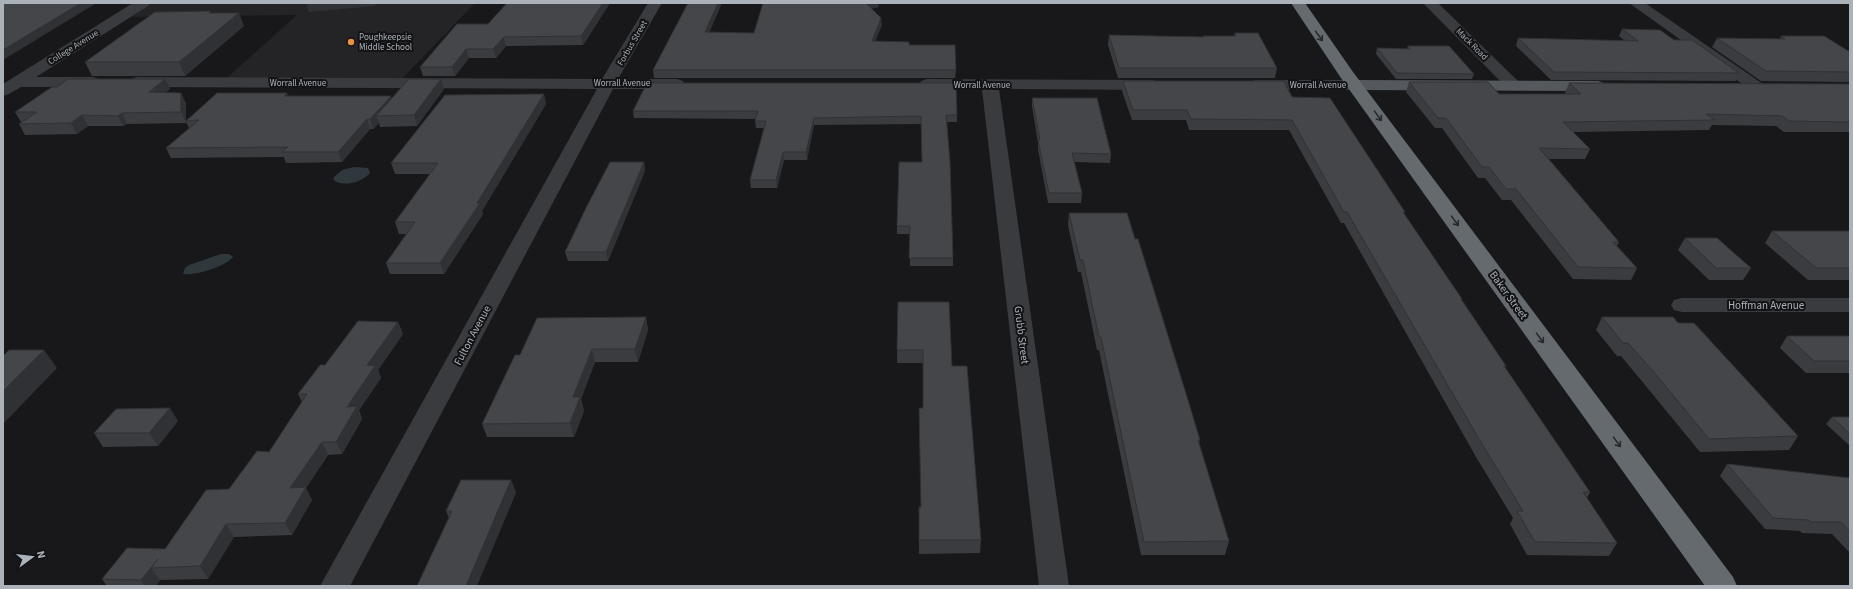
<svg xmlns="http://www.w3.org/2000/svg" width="1853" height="589" font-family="'Source Sans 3',sans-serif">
<rect width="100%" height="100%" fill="#18181a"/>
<path fill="#242427" d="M143 3H475L398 83H221L297 15 122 17Z"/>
<g fill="#2f393d">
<path d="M354 167 368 168 370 173C362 182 345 187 335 181L333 178 342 170Z"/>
<path d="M221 254H229L233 257C226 266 195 276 183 274L185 268 189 265Z"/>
</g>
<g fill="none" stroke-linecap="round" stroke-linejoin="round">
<g fill="#393b3f" fill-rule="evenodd">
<path d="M133 3H150L148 6 36 77H93L99 79 101 82 99 85 93 87H21L9 94 3 96V84Z"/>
<path d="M648 3H662L618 79H677L683 81 685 84 683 87 677 89H613L350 586H320L597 89 137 87 131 85 129 82 131 79 137 77 602 79Z"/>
<path d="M1423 3H1438L1520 83 1522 86 1520 89 1514 91 1508 89Z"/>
<path d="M1629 3H1645L1763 84 1765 87 1763 90 1757 92 1751 90Z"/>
<path d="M927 79 1153 80 1159 82 1161 85 1159 88 1153 90 999 89 1069 586H1039L982 89 921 87 919 84 921 81Z"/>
<path d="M1255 80H1355L1361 82 1363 85 1361 88 1355 90H1255L1249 88 1247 85 1249 82Z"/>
<path d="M1682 298H1850V312H1682L1674 310 1671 305 1674 300Z"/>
</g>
<path fill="#55595d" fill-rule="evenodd" d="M1355 80 1598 81 1604 83 1606 86 1604 89 1598 91 1355 90 1349 88 1347 85 1349 82Z"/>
<path fill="#656a6f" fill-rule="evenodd" d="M1291 3H1305L1353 72 1733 577 1737 586H1705L1341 78Z"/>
</g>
<g fill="#3b3c40">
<path d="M610 3 583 45 506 46 496 58H469L455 76H423L420 67 488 24Z"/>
<path d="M763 3 879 7 872 8 882 25 875 41 910 45 956 70 955 78H654L653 70 709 33H754Z"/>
<path d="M212 13 244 26 185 76H92L85 62Z"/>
<path d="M1622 29 1674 40 1739 73 1736 81 1551 80 1516 46 1518 38 1625 41 1619 36Z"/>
<path d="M1235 33 1277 68 1275 78H1118L1108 45 1109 35 1203 37V36H1234Z"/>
<path d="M1781 36 1850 52V82L1761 81 1712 47 1717 38 1780 39Z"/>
<path d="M1408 46 1474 74 1472 79H1396L1376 54 1377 48 1407 49Z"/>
<path d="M165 79 170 89 165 92 186 103V120L289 96 392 98 444 89 417 126 380 127 379 123 373 129H370L342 162 286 163 284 157 171 158 166 148 189 128 186 122V123L127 124 123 126H88L77 134 25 135 19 124 22 122H21L15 112 57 87Z"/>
<path d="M1123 81 1292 97 1405 212 1404 214 1462 299V300L1506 366 1505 367 1590 492 1587 498 1617 543 1609 556 1527 555 1510 524 1513 518 1476 457 1344 223H1341L1289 130H1189L1186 120H1132L1122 91Z"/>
<path d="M1409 82 1499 94H1566L1565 93 1569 83 1850 84V132H1784L1776 126 1712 125 1709 130 1573 132 1590 149 1585 159H1549L1619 242 1617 246 1637 268 1631 280 1573 279 1511 200H1502L1485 178H1478L1442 128H1435L1406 92Z"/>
<path d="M647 83 957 115V122H947L953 258V266H910V234H897V226L922 162 921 124 814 125 807 160H784L777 188H751L750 180 764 128H756L755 121 756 119 634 118 633 111Z"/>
<path d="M1032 98 1111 154 1110 163 1074 162 1082 193 1081 203H1048L1038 149V143L1032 106Z"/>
<path d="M546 104 482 211 483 214 444 274H390L386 263 406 234H399L395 222 430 174H395L391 163Z"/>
<path d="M644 162 645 171 608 261H568L565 252Z"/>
<path d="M1069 213 1135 239 1200 440 1199 443 1229 541 1225 555H1141L1099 350H1097L1081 272H1078L1068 225Z"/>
<path d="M1772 231H1850V280H1808L1765 243Z"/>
<path d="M1685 238 1751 268 1743 280H1709L1678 250Z"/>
<path d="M898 302 952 366 981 540 980 553 919 554V507H921L923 408V363H897Z"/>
<path d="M646 317 648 330 638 362H595L581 399 584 411 574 437H487L482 424 520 355Z"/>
<path d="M1602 317 1798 436 1789 450 1700 452 1645 385 1621 356H1617L1596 330Z"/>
<path d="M398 322 403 334 378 370 381 378 359 410 362 419 342 454 328 455 306 488 312 500 292 535 234 537 208 579 160 580 156 586H107L102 579 165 549 269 452 302 402 298 394 325 365Z"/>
<path d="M1787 336H1850V373H1806L1780 348Z"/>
<path d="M1832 417H1850V446L1826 424Z"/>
<path d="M178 421 158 446 103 447 94 433Z"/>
<path d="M1727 464 1850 478V553L1832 534 1802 533 1800 531 1765 529 1720 476Z"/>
<path d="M511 480 516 493 449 518 446 511Z"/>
</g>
<g fill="#303134">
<path d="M81 3H94L95 4 3 60V50Z"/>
<path d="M306 3H376L375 6 309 12Z"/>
<path d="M603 3H610L583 45 581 36Z"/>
<path d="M718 3H722L706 40 705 32Z"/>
<path d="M866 3H878L879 7 866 10Z"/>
<path d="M239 13 244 26 185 76 179 62Z"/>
<path d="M881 18 882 25 872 48V41Z"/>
<path d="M504 37 506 46 496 58 493 49Z"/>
<path d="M466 49 469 58 455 76 452 67Z"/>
<path d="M165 79 170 89 154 102 149 92Z"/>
<path d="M441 79 444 89 417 126 414 115Z"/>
<path d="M181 93 186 103V123L181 112Z"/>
<path d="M287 93 291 102 284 96Z"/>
<path d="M544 94 546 104 482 211 483 214 444 274 440 263Z"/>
<path d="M391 96 394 105 376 116 379 123 373 129 370 119Z"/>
<path d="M122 113 127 124 123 126 118 116Z"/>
<path d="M82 115 88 126 77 134 71 123Z"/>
<path d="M814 118V125L807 160 806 152Z"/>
<path d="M367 119 370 129 342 162 338 152Z"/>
<path d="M783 152 784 160 777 188 776 180Z"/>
<path d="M644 162 645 171 608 261 606 252Z"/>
<path d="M646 317 648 330 638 362 635 349Z"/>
<path d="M398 322 403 334 378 370 381 378 359 410 362 419 342 454 336 442 347 407 367 365Z"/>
<path d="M592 349 595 362 581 399 584 411 574 437 570 423 573 397Z"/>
<path d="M44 350 57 368 3 424V391Z"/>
<path d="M170 408 178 421 158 446 149 433Z"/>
<path d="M322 442 328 455 306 488 312 500 292 535 285 523 290 488Z"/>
<path d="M511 480 516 493 477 586H466Z"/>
<path d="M226 524 234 537 208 579 200 566Z"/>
<path d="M158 559 151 568 160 580 156 586H145L141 580Z"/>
</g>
<g fill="#45464a" stroke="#303134">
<path d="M3 3H81L3 50Z"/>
<path d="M507 3H603L581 36 504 37 493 49H466L452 67H420L457 24H488Z"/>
<path d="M688 3H718L705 32 754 33 763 3H866L881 18 872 41 909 42V45H955L956 70H653Z"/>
<path d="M211 11 209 13H239L179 62H85L155 12Z"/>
<path d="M1622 29 1660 30 1674 40H1692L1739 73 1554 72 1518 38 1638 41Z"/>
<path d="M1235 33H1258L1277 68H1119L1109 35 1204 37 1203 36H1236Z"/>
<path d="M1781 36H1824L1850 52V72L1766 71 1717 38 1785 39Z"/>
<path d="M1408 46H1449L1474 74 1397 73 1377 48 1410 49Z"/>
<path d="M68 79H165L149 92 181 93V112L122 113 118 116 82 115 71 123 19 124 37 112H15L52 87H57Z"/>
<path d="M409 79H441L414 115 376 116Z"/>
<path d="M1123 81H1284L1292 97 1330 98 1405 212H1403L1462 299H1461L1506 366H1504L1590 492H1583L1617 543 1535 542 1517 511H1523L1482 444 1347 212H1344L1292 120 1191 119 1187 110H1133Z"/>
<path d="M1409 82H1488L1499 94H1581L1569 83 1850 84V122L1789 121 1782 116 1706 114 1714 120 1563 122 1590 149 1539 148 1619 242H1613L1637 268 1578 267 1516 189H1506L1489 167H1482L1446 118H1438Z"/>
<path d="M647 83H956L957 115H946L950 161 953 258H909L910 226H897L899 162H922L921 116 814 118 806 152H783L776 180H750L766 121H755L758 111H633Z"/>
<path d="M217 93H287L284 96H391L370 119H367L338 152H282L288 147 166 148 199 120 186 121Z"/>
<path d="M544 94 477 203H480L440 263H386L415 222H395L438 163H391L445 95Z"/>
<path d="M1032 98H1097L1111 154 1072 153 1082 193H1049L1038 140H1040Z"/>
<path d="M610 162H644L606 252H565L587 206Z"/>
<path d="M1069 213H1127L1135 239H1138L1188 400 1200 440H1198L1229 541 1144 542 1101 337H1099L1083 260H1080Z"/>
<path d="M1772 231H1850V268H1816Z"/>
<path d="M1685 238H1717L1751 268H1716Z"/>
<path d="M898 302H949L952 366H967L981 540H919V507H921L919 408H923V350H897Z"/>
<path d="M646 317 635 349H592L573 397H580L570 423 482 424 515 355H520L537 318Z"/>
<path d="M1602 317H1673L1678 323H1694L1798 436 1709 439 1653 371 1628 343H1623Z"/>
<path d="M358 321 398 322 367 365 375 366 347 407 357 406 336 442H322L290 488 306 487 285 523 226 524 200 566 151 568 158 559 141 580 102 579 127 548 165 549 206 490 229 489 257 451 269 452 307 394H298L320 365H325Z"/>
<path d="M1787 336H1850V361H1814Z"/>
<path d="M9 350H44L3 391V356Z"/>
<path d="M170 408 149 433H94L116 409Z"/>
<path d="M1832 417H1850V434Z"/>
<path d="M1727 464 1850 478V532L1841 522H1811L1808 520 1773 518Z"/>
<path d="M461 480H511L466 586H417L452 511H446Z"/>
</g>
<defs><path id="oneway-shaft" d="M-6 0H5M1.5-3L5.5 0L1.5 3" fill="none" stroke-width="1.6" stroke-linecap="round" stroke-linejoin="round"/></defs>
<g stroke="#28292c">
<use href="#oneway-shaft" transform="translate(1319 36) rotate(54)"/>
<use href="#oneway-shaft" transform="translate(1378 116) rotate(54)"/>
<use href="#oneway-shaft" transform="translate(1455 221) rotate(54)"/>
<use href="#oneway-shaft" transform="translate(1540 338) rotate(54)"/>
<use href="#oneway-shaft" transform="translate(1617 442) rotate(54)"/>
</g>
<circle fill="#e79343" stroke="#131315" stroke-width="1.5" cx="351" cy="42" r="4"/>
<g text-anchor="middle" stroke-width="4" stroke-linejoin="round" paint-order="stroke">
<g font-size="9" fill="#abb2b9" stroke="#131315" text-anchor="start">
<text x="359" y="40">Poughkeepsie<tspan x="359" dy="10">Middle School</tspan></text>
</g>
<g font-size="9" fill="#abb2b9" stroke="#131315">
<text transform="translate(632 43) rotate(-60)" y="3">Forbus Street</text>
<text transform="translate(1472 44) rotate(45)" y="3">Mack Road</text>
<text transform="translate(73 47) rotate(-32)" y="3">College Avenue</text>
<text x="298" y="86">Worrall Avenue</text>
<text x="622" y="86">Worrall Avenue</text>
<text x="982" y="88">Worrall Avenue</text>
<text x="1318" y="88">Worrall Avenue</text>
</g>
<g font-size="11" fill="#abb2b9" stroke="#131315">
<text transform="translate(1509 295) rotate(54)" y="4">Baker Street</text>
<text x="1766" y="309">Hoffman Avenue</text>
<text transform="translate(472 335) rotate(-62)" y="4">Fulton Avenue</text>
<text transform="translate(1022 335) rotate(83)" y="4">Grubb Street</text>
</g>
</g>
<rect width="1853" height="589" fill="none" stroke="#abb2b9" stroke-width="8"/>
<g transform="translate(32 557) rotate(75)" stroke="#131315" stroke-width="3" paint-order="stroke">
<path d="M0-3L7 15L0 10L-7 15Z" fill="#abb2b9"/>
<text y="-6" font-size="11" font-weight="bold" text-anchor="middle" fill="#abb2b9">N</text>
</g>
</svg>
